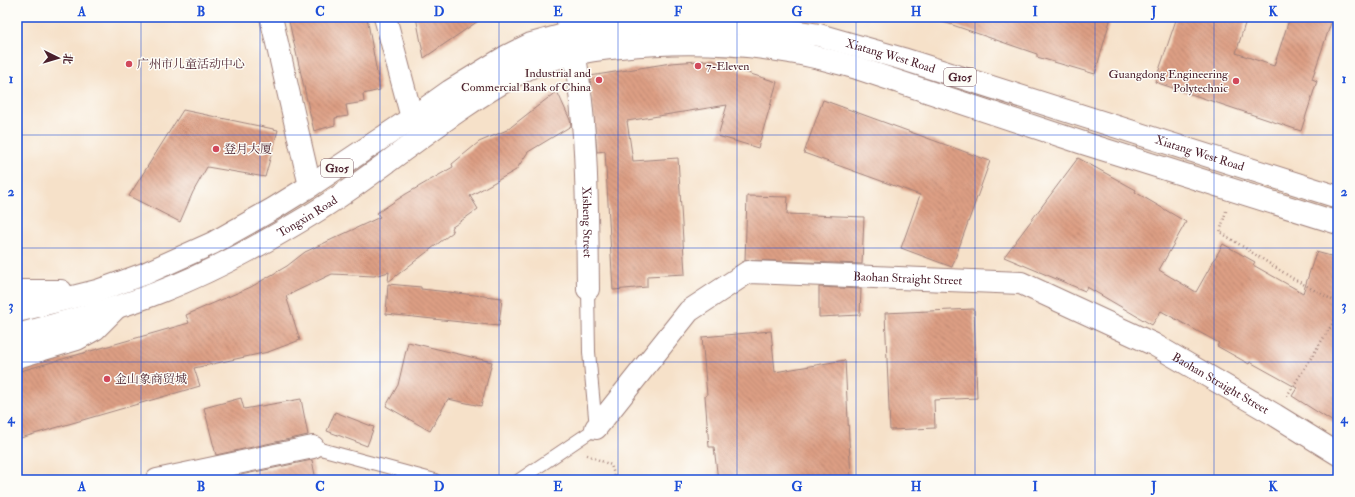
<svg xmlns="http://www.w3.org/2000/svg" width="1355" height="497" font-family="'IM FELL Double Pica','Noto Serif SC',serif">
<defs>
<pattern id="building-back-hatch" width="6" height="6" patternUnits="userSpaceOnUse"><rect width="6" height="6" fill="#dd9f84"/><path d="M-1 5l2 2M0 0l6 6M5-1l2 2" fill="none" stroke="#b5816c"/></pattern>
</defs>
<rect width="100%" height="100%" fill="#fdfcf7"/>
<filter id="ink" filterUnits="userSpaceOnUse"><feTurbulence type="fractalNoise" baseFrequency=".025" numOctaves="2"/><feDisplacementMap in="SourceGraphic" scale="8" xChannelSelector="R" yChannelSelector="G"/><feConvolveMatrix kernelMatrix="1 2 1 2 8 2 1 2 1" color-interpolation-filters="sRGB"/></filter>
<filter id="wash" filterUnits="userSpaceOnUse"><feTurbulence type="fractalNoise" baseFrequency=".012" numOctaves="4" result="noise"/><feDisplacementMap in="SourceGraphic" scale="16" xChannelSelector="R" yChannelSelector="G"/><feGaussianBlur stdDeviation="0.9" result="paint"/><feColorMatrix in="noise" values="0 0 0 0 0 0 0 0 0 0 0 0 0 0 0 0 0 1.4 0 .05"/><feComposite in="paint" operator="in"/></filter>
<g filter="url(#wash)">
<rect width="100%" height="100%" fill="#f6e1c9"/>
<g id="blocks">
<g fill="url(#building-back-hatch)">
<path d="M288 17H367L380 90 363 94 364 102 346 105 348 116 335 118V125L314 131Z"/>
<path d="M416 17H484L424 58Z"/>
<path d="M938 17H1111L1095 74 1037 57V54L938 20Z"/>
<path d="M1177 17H1247L1236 53 1274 66 1290 17H1333L1312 79 1317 81 1301 131 1155 82Z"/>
<path d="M712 60 734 69 777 82 758 148 718 136 727 105 627 121 633 161 678 158 685 274 647 276V287L613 290 605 151 597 152 590 76 671 63Z"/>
<path d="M557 91 570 120 571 126 528 152 516 170 470 196 478 209 451 228 453 232 388 282 389 272 374 276 332 274 286 296 300 340 268 352 194 368 200 386 17 439V372L189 323 186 315 251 287 287 266 305 252 380 217 377 213 406 194 453 167 452 164 479 142 507 130Z"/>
<path d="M823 100 990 161 952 267 901 248 920 195 804 153Z"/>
<path d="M183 110 278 130 265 177 207 167 193 192 180 222 129 196Z"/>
<path d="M1078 158 1136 190 1135 192 1186 222 1159 270 1196 292 1223 244 1255 262 1253 265 1303 293 1316 252 1338 258V425L1292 396 1297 388 1250 362 1249 364 1217 346 1219 343 1161 311 1152 325 1087 287 1085 291 1004 257Z"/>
<path d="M747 196 788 197 787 214 864 217 862 264 748 260 745 261Z"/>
<path d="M388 284 421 287V289L502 298 499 326 386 314Z"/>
<path d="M819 287 861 289 860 315 819 317Z"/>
<path d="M974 309 977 398 934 400 935 428 890 430 885 313Z"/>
<path d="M771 331 775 372 845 360 851 480H718L714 447H709L705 396 707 395 702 337Z"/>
<path d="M408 342 492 362 481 406 448 399 430 431 386 406 398 385Z"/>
<path d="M241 398 244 409 301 399 308 435 216 455 204 408Z"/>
<path d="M335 412 374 427 367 446 327 431Z"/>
<path d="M312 460 316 480 222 479Z"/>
</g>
</g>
</g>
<g filter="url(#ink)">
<use href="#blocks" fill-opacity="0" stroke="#a0807a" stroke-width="1"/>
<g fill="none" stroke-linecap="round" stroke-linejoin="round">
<defs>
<g id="lane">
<path d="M313 447 435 480"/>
<path d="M519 480 596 428 589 352 588 289"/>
</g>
<g id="street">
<path d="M271 17 310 186"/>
<path d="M385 17 412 118"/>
<path id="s1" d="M571 35C588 119 587 205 588 289"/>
<path id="s2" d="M596 428 689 311 748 272 1021 283 1153 344 1275 415 1338 454"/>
<path d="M157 480 313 447"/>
</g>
<path id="secondary" d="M567 17 571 33"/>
<g id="highway">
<path d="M17 291H61"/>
<path id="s3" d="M17 311 97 291 144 274 213 243 273 209 310 186 412 118 450 91 507 56 531 44 571 33 636 24 678 22 742 24 819 35 903 59 1338 197"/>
<path id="s4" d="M17 335C66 321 115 310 162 291 211 272 257 247 302 220 379 175 447 110 527 69 556 55 588 50 620 47 677 41 733 42 790 52 812 55 835 62 857 68L1080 142 1338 223"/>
<path d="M17 357 77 339 95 329 116 308"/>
</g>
</defs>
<use href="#lane" stroke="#a0807a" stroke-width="14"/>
<use href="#street" stroke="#a0807a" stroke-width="24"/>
<use href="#secondary" stroke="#a0807a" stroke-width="24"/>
<use href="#highway" stroke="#a0807a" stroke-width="24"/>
<g stroke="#a0807a" stroke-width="2.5" stroke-dasharray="1 3" stroke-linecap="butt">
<path d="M1226 211 1220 232 1292 278 1338 303"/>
<path d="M1287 396 1338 315"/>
<path d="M587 455 611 465 616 480"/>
</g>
<use href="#lane" stroke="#fff" stroke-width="12"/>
<use href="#street" stroke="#fff" stroke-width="22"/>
<use href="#secondary" stroke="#fff" stroke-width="22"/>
<use href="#highway" stroke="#fff" stroke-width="22"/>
</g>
</g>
<path fill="none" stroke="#1d4ed8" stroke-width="1" stroke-opacity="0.55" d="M141 17V480M260 17V480M380 17V480M499 17V480M618 17V480M737 17V480M856 17V480M975 17V480M1095 17V480M1214 17V480M17 135H1338M17 248H1338M17 362H1338"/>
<g fill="#d1495b" stroke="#fdfcf7" stroke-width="1.5">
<circle cx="129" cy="64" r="4"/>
<circle cx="698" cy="66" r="4"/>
<circle cx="599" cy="80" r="4"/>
<circle cx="1236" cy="81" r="4"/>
<circle cx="216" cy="149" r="4"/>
<circle cx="107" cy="379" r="4"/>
</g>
<g text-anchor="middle" stroke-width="3" stroke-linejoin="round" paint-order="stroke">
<g fill="#fdfcf7" stroke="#806168" stroke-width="1">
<rect x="944" y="68" width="32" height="18" rx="3"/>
<rect x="321" y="159" width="32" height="18" rx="3"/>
</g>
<g font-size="11" font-weight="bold" fill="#4a1f2b">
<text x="960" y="81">G105</text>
<text x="337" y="172">G105</text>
</g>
<g font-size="12" fill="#4a1f2b" stroke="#fdfcf7">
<text dy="4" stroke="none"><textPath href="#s3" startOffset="949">Xiatang West Road</textPath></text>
<text dy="4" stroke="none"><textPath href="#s3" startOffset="1273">Xiatang West Road</textPath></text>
<text dy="4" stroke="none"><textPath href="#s4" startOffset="315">Tongxin Road</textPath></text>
<text dy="4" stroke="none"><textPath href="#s1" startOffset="188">Xisheng Street</textPath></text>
<text dy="4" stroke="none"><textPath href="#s2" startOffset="380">Baohan Straight Street</textPath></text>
<text dy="4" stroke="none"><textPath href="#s2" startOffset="717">Baohan Straight Street</textPath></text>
</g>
<g font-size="12" fill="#4a1f2b" stroke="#fdfcf7" text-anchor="start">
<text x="137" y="68">广州市儿童活动中心</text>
<text x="706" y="70">7-Eleven</text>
<text x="591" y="77" text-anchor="end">Industrial and<tspan x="591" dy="14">Commercial Bank of China</tspan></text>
<text x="1228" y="78" text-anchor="end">Guangdong Engineering<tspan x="1228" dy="14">Polytechnic</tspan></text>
<text x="224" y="153">登月大厦</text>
<text x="115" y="383">金山象商贸城</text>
</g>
</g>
<rect width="1355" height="497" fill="none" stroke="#fdfcf7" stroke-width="44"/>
<g transform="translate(58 58) rotate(95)" stroke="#fdfcf7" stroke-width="3" paint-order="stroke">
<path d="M0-3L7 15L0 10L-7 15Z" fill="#4a1f2b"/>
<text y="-6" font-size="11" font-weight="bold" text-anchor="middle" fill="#4a1f2b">北</text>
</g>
<rect x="22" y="22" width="1311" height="453" fill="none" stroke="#1d4ed8" stroke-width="1.5"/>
<g font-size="13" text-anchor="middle" font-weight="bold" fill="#1d4ed8">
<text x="82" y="16">A</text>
<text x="201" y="16">B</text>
<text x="320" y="16">C</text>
<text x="439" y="16">D</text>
<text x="558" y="16">E</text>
<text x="678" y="16">F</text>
<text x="797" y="16">G</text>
<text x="916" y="16">H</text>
<text x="1035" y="16">I</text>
<text x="1154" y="16">J</text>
<text x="1273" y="16">K</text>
<text x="11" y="83">1</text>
<text x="1344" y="83">1</text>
<text x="11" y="196">2</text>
<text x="1344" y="196">2</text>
<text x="11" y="310">3</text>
<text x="1344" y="310">3</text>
<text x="11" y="423">4</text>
<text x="1344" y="423">4</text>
<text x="82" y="491">A</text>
<text x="201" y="491">B</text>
<text x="320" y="491">C</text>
<text x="439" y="491">D</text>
<text x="558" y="491">E</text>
<text x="678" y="491">F</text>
<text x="797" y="491">G</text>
<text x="916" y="491">H</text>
<text x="1035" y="491">I</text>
<text x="1154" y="491">J</text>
<text x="1273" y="491">K</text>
</g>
</svg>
